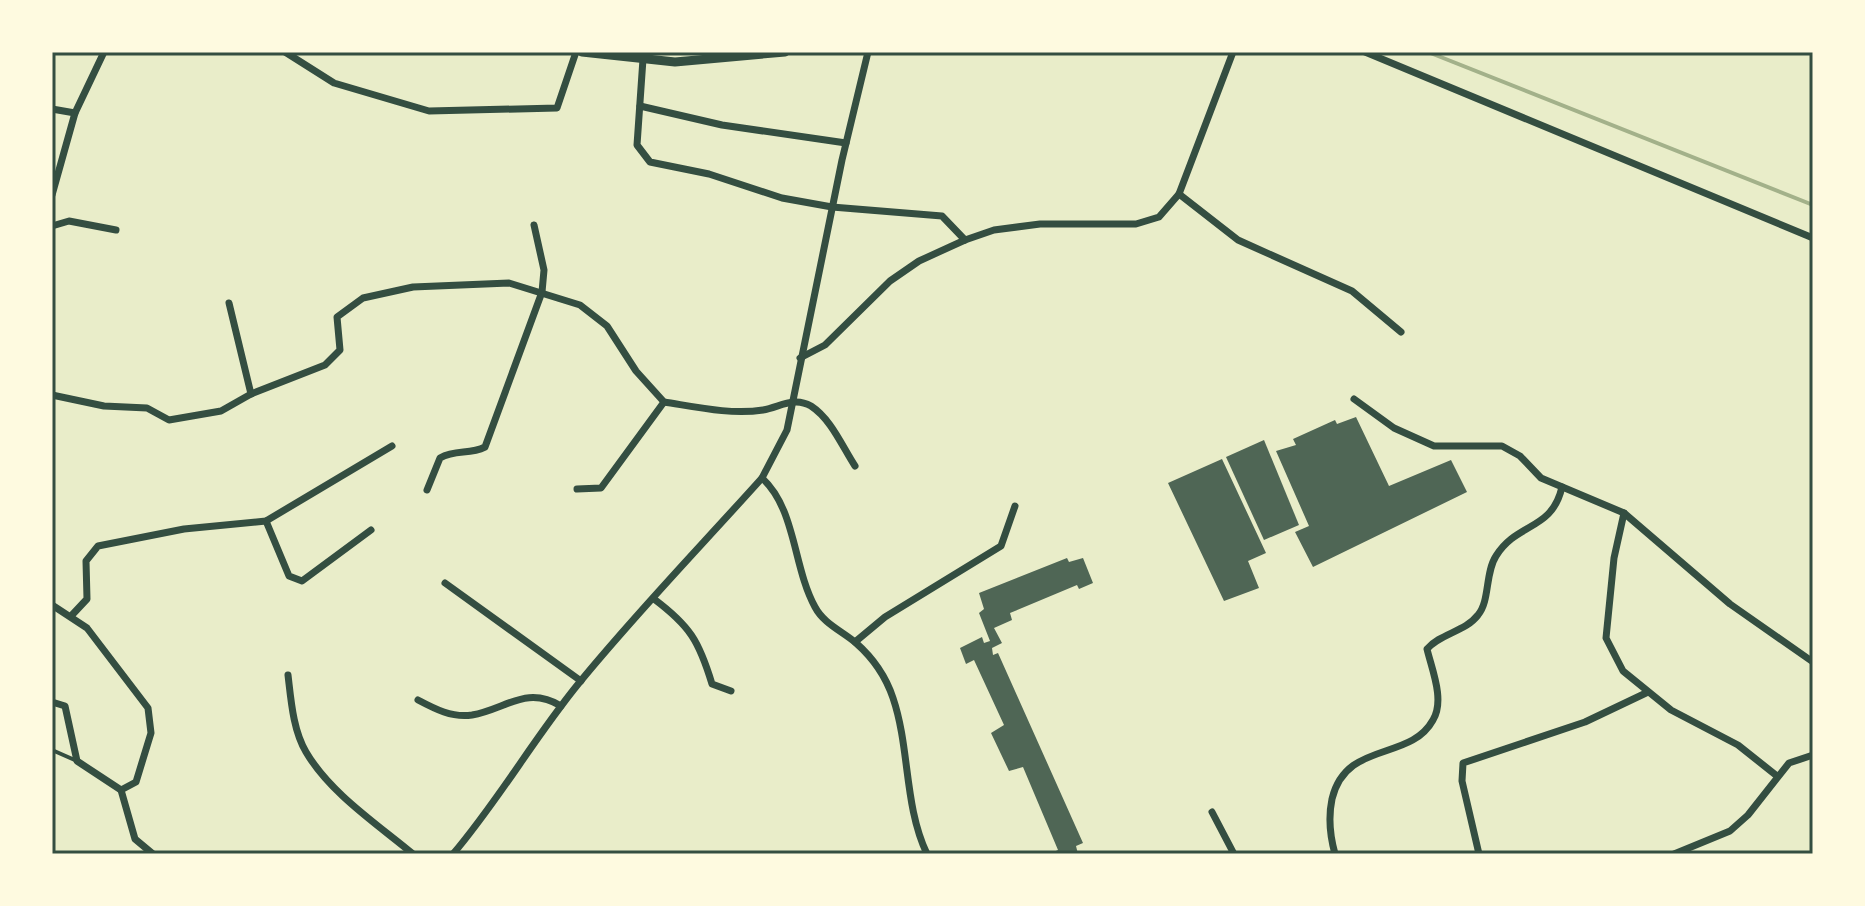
<svg xmlns="http://www.w3.org/2000/svg" width="1865" height="906" font-family="Inter,sans-serif">
<rect width="100%" height="100%" fill="#e9edc9"/>
<g fill="none" stroke-linecap="round" stroke-linejoin="round">
<path stroke="#a3b18a" stroke-width="4" d="M1428 52 1813 205"/>
</g>
<g fill="#4f6655">
<path d="M1356 417 1389 486 1451 460 1467 492 1313 567 1295 532 1309 526 1276 451 1296 445 1293 439 1335 420 1337 424Z"/>
<path d="M1264 440 1299 525 1264 540 1226 457Z"/>
<path d="M1222 459 1266 553 1248 561 1259 588 1224 601 1168 483Z"/>
<path d="M1067 558 1069 562 1083 558 1093 583 1079 589 1077 585 1010 613 1012 620 994 628 1002 643 992 648 993 655 998 653 1083 843 1076 846 1078 854H1049L1058 850 1023 767 1009 771 991 733 1004 725 974 660 966 664 960 648 982 637 984 643 990 641 979 613 984 609 979 593Z"/>
</g>
<g fill="none" stroke-linecap="round" stroke-linejoin="round">
<path stroke="#344e41" stroke-width="4" d="M52 750 77 761"/>
<g stroke="#344e41" stroke-width="7">
<path d="M285 52 334 83 429 111 557 108 576 52"/>
<path d="M1365 52 1813 238"/>
<path d="M643 59 637 145 650 162 709 174 782 198 832 207 942 216 965 240"/>
<path d="M640 106 722 125 846 143"/>
<path d="M52 109 75 113"/>
<path d="M1179 194 1238 240 1352 291 1401 332"/>
<path d="M52 195 75 113 104 52"/>
<path d="M52 226 69 221 116 230"/>
<path d="M229 303 251 394"/>
<path d="M800 358 825 345 890 281 919 261 965 240 994 230 1040 224H1136L1159 217 1179 194 1233 52"/>
<path d="M52 395 104 406 147 408 169 420 221 411 251 394 325 365 340 350 337 317 363 298 413 287 509 283 580 305 607 326 636 371 664 402C696 407 731 415 763 410 780 407 794 396 811 406 831 419 842 446 855 466"/>
<path d="M1354 399 1394 428 1434 446H1502L1520 456 1541 478 1624 513 1730 604 1813 662"/>
<path d="M762 478C796 509 793 567 815 607 824 624 842 631 856 643 873 658 886 677 893 698 910 748 904 806 927 854"/>
<path d="M577 489 601 488 664 402"/>
<path d="M427 490 440 458C456 449 469 455 485 447L542 292 544 270 534 225"/>
<path d="M1624 513 1614 558 1606 638 1623 671 1671 710 1738 745 1777 776"/>
<path d="M266 521 289 576 302 581 371 530"/>
<path d="M445 583 581 681"/>
<path d="M654 599C690 626 699 641 712 684L731 691"/>
<path d="M52 605 87 628 148 708 151 733 136 782 121 790"/>
<path d="M72 615 87 599 86 561 98 546 184 529 266 521 392 446"/>
<path d="M855 642 885 617 1001 546 1015 506"/>
<path d="M288 675C291 700 293 730 306 752 330 793 377 824 413 854"/>
<path d="M418 700C435 709 452 718 472 715 506 709 526 685 561 706"/>
<path d="M52 702 65 706 77 761 121 790 135 839 153 854"/>
<path d="M1212 812 1234 854"/>
<path d="M453 854C499 800 534 738 579 683 637 612 701 546 762 478L787 430 842 160 868 52"/>
<path d="M1335 854C1330 836 1328 818 1332 799 1346 740 1410 762 1433 720 1445 700 1432 670 1427 649 1441 633 1465 632 1478 615 1490 601 1485 573 1496 556 1517 522 1552 531 1562 487"/>
<path d="M1479 854 1462 781 1463 763 1585 722 1646 693"/>
<path d="M1674 854 1730 831 1748 815 1789 763 1813 755"/>
</g>
<path stroke="#344e41" stroke-width="9" d="M582 52 675 62 785 52"/>
</g>
<rect width="1865" height="906" fill="none" stroke="#fefae0" stroke-width="108"/>
<rect x="54" y="54" width="1757" height="798" fill="none" stroke="#344e41" stroke-width="3"/>
</svg>
